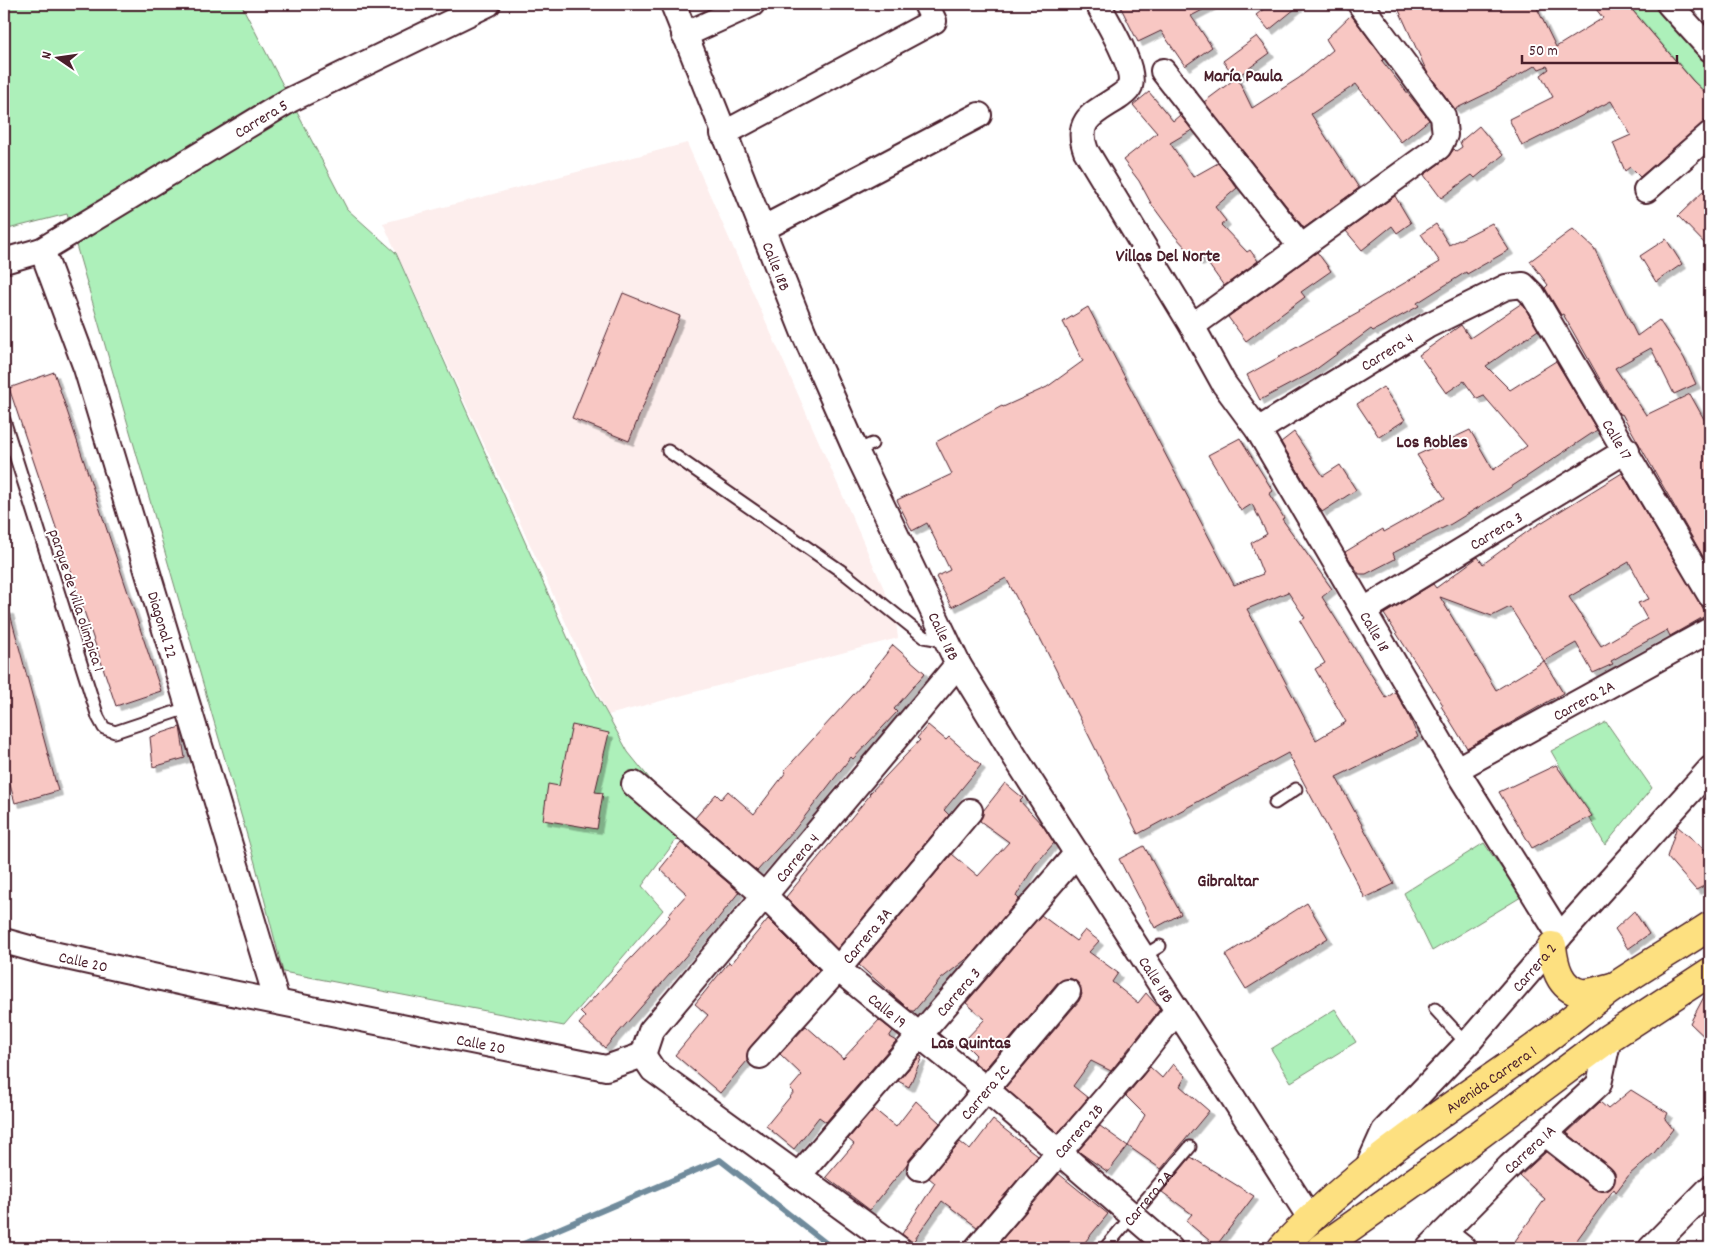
<svg xmlns="http://www.w3.org/2000/svg" width="1714" height="1252" font-family="Dekko,sans-serif">
<defs>
<filter id="shadow"><feDropShadow dx="4.5" dy="4.5" stdDeviation="0" flood-color="#0004"/></filter>
</defs>
<rect width="100%" height="100%" fill="#fff"/>
<filter id="ink" filterUnits="userSpaceOnUse"><feTurbulence type="fractalNoise" baseFrequency=".02" numOctaves="2"/><feDisplacementMap in="SourceGraphic" scale="10" xChannelSelector="R" yChannelSelector="G"/><feConvolveMatrix kernelMatrix="1 2 1 2 8 2 1 2 1" color-interpolation-filters="sRGB"/></filter>
<g filter="url(#ink)">
<path fill="#fdeeed" d="M687 143 895 614 898 638 608 715 383 223Z"/>
<g fill="#adf0ba" stroke="#7c8872">
<path d="M4 4H241L347 209 396 253 579 663 628 752 687 825 642 886 663 910 564 1026 283 972 255 863 67 214 4 230Z"/>
<path d="M1627 4H1651L1710 67V97L1693 81Z"/>
<path d="M1606 722 1652 788 1605 845 1551 751Z"/>
<path d="M1484 843 1521 897 1432 951 1404 893Z"/>
<path d="M1335 1009 1356 1042 1291 1082 1271 1049Z"/>
</g>
<g fill="none" stroke-linecap="round" stroke-linejoin="round">
<path stroke="#6f8b9c" stroke-width="6" d="M514 1248 720 1160 832 1248"/>
</g>
<g fill="#f8c7c3" stroke="#4a1f2b" fill-rule="evenodd" filter="url(#shadow)">
<path d="M1119 4H1214L1191 16 1212 47 1185 66 1161 31 1138 42Z"/>
<path d="M1270 4H1301L1269 30 1256 15Z"/>
<path d="M1410 4H1535L1556 47 1603 18 1592 4H1627L1693 81 1710 97V117L1640 177 1630 167 1625 171 1613 143 1631 135 1611 101 1522 146 1509 119 1553 97 1541 75 1549 69 1547 66 1539 69 1536 65 1490 92 1455 109 1427 72 1398 8Z"/>
<path d="M1351 15 1384 59 1382 61 1429 120 1401 142 1356 84 1311 114 1359 188 1304 228 1204 102 1236 78 1223 61 1257 36 1270 53 1237 77 1252 108 1299 78 1333 50 1326 39Z"/>
<path d="M1149 92 1173 121 1180 115 1192 130 1170 143 1193 177 1218 163 1237 188 1215 207 1226 221 1221 225 1247 252 1250 250 1258 261 1224 286 1204 258 1199 262 1174 235 1152 205 1139 181 1123 160 1157 133 1133 105Z"/>
<path d="M1479 126 1503 155 1475 178 1472 175 1441 198 1424 175 1447 158 1454 149 1456 151 1462 147 1460 142Z"/>
<path d="M1710 185V249L1678 216Z"/>
<path d="M1395 196 1411 223 1397 233 1392 226 1362 250 1346 231Z"/>
<path d="M1492 223 1509 250 1467 274 1466 272 1417 303 1419 306 1373 331 1371 329 1311 373 1260 400 1247 375 1360 312 1359 310 1440 262 1421 234 1436 224 1449 245Z"/>
<path d="M1573 229 1594 248 1637 336 1659 320 1684 358 1696 384 1674 394 1651 348 1615 368 1646 415 1690 394 1710 430V556L1705 560 1622 414 1620 415 1563 314 1561 315 1545 288 1548 285 1530 261Z"/>
<path d="M1666 239 1682 264 1656 282 1640 256Z"/>
<path d="M1317 252 1331 271 1301 292 1305 297 1246 341 1228 317Z"/>
<path d="M623 293 680 316 629 441 572 418Z"/>
<path d="M1522 303 1538 330 1486 366 1510 390 1556 361 1597 430 1505 491 1451 524 1393 553 1395 559 1366 574H1359L1345 552 1383 529 1384 532 1445 498 1417 455 1470 430 1493 470 1527 446 1484 396 1477 399 1464 381 1446 393 1419 355 1461 325 1470 338Z"/>
<path d="M1088 307 1234 585 1263 574 1251 543 1267 534 1252 504 1241 511 1208 455 1240 438 1273 491 1269 494 1284 518 1282 519 1332 589 1322 597 1386 698 1395 692 1408 714 1418 737 1336 777 1394 884 1365 898 1288 753 1138 834 1039 636 1037 637 1006 578 952 607 936 577 950 570 927 523 912 531 897 500 952 474 936 442 1002 406 1003 407 1047 387 1083 361 1063 322ZM1288 592 1305 618 1300 621 1325 663 1315 669 1346 722 1316 740 1247 609Z"/>
<path d="M54 372 161 691 116 706 9 388Z"/>
<path d="M1383 387 1405 420 1379 437 1357 404Z"/>
<path d="M1294 432 1323 476 1340 465 1356 490 1322 512 1281 442Z"/>
<path d="M1622 473 1707 615 1670 636 1667 630 1611 661 1613 664 1593 673 1576 643 1544 661 1563 693 1467 748 1441 706 1443 705 1384 614 1433 584 1436 588 1478 557 1483 564 1531 529ZM1629 562 1649 599 1638 603 1647 619 1601 646 1569 597ZM1440 597 1492 616 1510 607 1544 661 1496 690Z"/>
<path d="M4 610H9L58 791 15 803 4 763Z"/>
<path d="M893 645 925 673 894 709 897 712 853 759 851 757 795 829 757 871 695 818 716 794 721 799 728 791 754 814 786 772 784 771 862 685Z"/>
<path d="M572 725 609 733 595 792 603 793 597 829 543 820 548 784 559 786Z"/>
<path d="M928 725 946 740 949 737 981 765 944 810 949 815 837 949 786 897 870 795 869 794 920 740 917 738Z"/>
<path d="M180 727 185 758 153 767 150 737Z"/>
<path d="M1556 765 1592 816 1532 848 1499 792Z"/>
<path d="M1005 783 1023 798 1020 801 1043 826 1054 843 1035 865 1016 896 1019 899 969 957 941 979 914 1011H911L859 965 952 854 978 876 1009 842 980 821 983 811Z"/>
<path d="M1677 826 1710 854V883L1696 890 1667 857Z"/>
<path d="M681 843 739 892 712 926 605 1048 579 1024 585 1017 580 1012 670 917 668 915 687 894 660 869Z"/>
<path d="M1144 846 1181 914 1155 928 1119 859Z"/>
<path d="M1307 903 1328 938 1246 989 1225 955Z"/>
<path d="M1634 911 1649 934 1628 949 1615 929Z"/>
<path d="M1041 915 1076 941 1085 930 1099 941 1089 952 1118 973 1112 982 1138 1003 1146 993 1160 1009 1111 1071 1091 1061 1073 1086 1088 1098 1058 1133 1005 1088 1079 1001 1082 994 1077 982 1070 978 1057 983 984 1070 972 1060 976 1055 963 1042 985 1019 966 1003Z"/>
<path d="M768 919 819 970 750 1047 747 1054V1061L720 1093 675 1055 708 1015 695 1004 729 962 731 964Z"/>
<path d="M1710 990V1042L1690 1023 1706 993Z"/>
<path d="M879 1020 893 1031 889 1037 896 1041 826 1122 819 1117 794 1149 766 1126 794 1092 790 1089 802 1075 780 1054 806 1026 843 1059Z"/>
<path d="M920 1056 922 1057 909 1087 898 1081Z"/>
<path d="M1173 1064 1186 1076 1180 1086 1209 1111 1161 1169 1128 1146 1145 1115 1126 1096 1150 1067 1162 1078Z"/>
<path d="M1631 1090 1668 1113 1665 1119 1673 1129 1654 1153 1629 1175 1616 1192 1614 1189 1571 1248H1510L1545 1199 1520 1176 1546 1152 1594 1189 1607 1191 1613 1186 1615 1173 1611 1168 1567 1133 1600 1102 1608 1109Z"/>
<path d="M916 1101 940 1123 870 1210 826 1177 854 1144 848 1139 874 1109 896 1127Z"/>
<path d="M993 1120 1038 1156 977 1227 942 1201 913 1242 907 1238 902 1234 935 1183 929 1178 960 1142 970 1150Z"/>
<path d="M1100 1126 1128 1146 1108 1172 1078 1151Z"/>
<path d="M1191 1157 1254 1196 1216 1246 1186 1221 1192 1214 1162 1192Z"/>
<path d="M1059 1174 1108 1214 1080 1248H1005L999 1243Z"/>
</g>
<g fill="none" stroke-linecap="round" stroke-linejoin="round">
<defs>
<g id="service">
<path d="M4 420 98 717 104 728 115 732 190 707"/>
<path d="M668 451 844 573 924 637 947 641"/>
<path d="M856 451 872 444"/>
<path d="M1275 803 1296 789"/>
<path d="M1142 957 1160 946"/>
<path d="M1435 1009 1467 1044"/>
<path id="s1" d="M1105 1248 1190 1147"/>
</g>
<g id="minor">
<path id="s2" d="M673 4 803 331 856 451 958 664 1015 757 1310 1218"/>
<path id="s3" d="M1098 4C1107 22 1136 66 1130 86 1128 91 1123 94 1119 97 1095 113 1074 119 1086 151L1192 326 1224 384 1258 430 1462 779 1560 936"/>
<path d="M1669 4 1710 49"/>
<path d="M684 35 752 4"/>
<path d="M1163 71 1301 247"/>
<path d="M723 134 934 21 926 4"/>
<path d="M1646 190 1710 134"/>
<path d="M762 229 979 115"/>
<path id="s4" d="M42 250 86 368 277 1001"/>
<path id="s5" d="M4 261 42 250 290 100 488 4"/>
<path d="M1192 326 1439 147 1445 135 1443 116 1360 4"/>
<path id="s6" d="M1258 430 1427 326 1506 287 1523 285 1533 295 1710 595"/>
<path id="s7" d="M1364 610 1627 450"/>
<path id="s8" d="M1457 769 1710 630"/>
<path id="s9" d="M634 784 764 895 838 969 987 1090 1170 1248"/>
<path id="s10" d="M4 941 44 952 202 987 606 1068 643 1055"/>
<path id="s11" d="M643 1055 651 1031 958 664"/>
<path d="M643 1055 653 1070 898 1248"/>
<path id="s12" d="M760 1056 838 969 970 811"/>
<path d="M1546 1134 1602 1178"/>
<path id="s13" d="M920 1168 1068 992"/>
<path id="s14" d="M1366 1171 1384 1131 1467 1044 1560 936 1710 769"/>
<path id="s15" d="M798 1176 1077 853"/>
<path d="M1444 1233 1463 1248"/>
<path id="s16" d="M977 1248 1134 1065 1177 1010"/>
<path id="s17" d="M1429 1248 1510 1166 1599 1084 1609 1038"/>
<path d="M1651 1248 1710 1188"/>
</g>
<g id="primary">
<path d="M1552 946C1554 965 1559 988 1581 993 1590 994 1604 989 1612 987"/>
<path id="s18" d="M1282 1248C1353 1171 1444 1111 1530 1051 1559 1030 1585 1007 1614 987 1645 966 1678 947 1710 926"/>
<path d="M1321 1248 1455 1153 1609 1038 1710 972"/>
</g>
</defs>
<use href="#service" stroke="#4a1f2b" stroke-width="15"/>
<use href="#minor" stroke="#4a1f2b" stroke-width="28"/>
<use href="#primary" stroke="#4a1f2b" stroke-width="31"/>
<use href="#service" stroke="#fff" stroke-width="11"/>
<use href="#minor" stroke="#fff" stroke-width="24"/>
<use href="#primary" stroke="#fde080" stroke-width="28"/>
</g>
</g>
<g text-anchor="middle" stroke-width="4" stroke-linejoin="round" paint-order="stroke">
<g font-size="16" fill="#4a1f2b" stroke="#fff">
<text dy="6" stroke="none"><textPath href="#s5" startOffset="295">Carrera 5</textPath></text>
<text dy="6" stroke="none"><textPath href="#s2" startOffset="282">Calle 18B</textPath></text>
<text dy="6" stroke="none"><textPath href="#s6" startOffset="151">Carrera 4</textPath></text>
<text dy="6" stroke="none"><textPath href="#s6" startOffset="485">Calle 17</textPath></text>
<text dy="6" stroke="none"><textPath href="#s7" startOffset="154">Carrera 3</textPath></text>
<text transform="translate(78 600) rotate(72)" y="6">parque de villa olimpica 1</text>
<text dy="6" stroke="none"><textPath href="#s4" startOffset="394">Diagonal 22</textPath></text>
<text dy="6" stroke="none"><textPath href="#s3" startOffset="738">Calle 18</textPath></text>
<text dy="6" stroke="none"><textPath href="#s2" startOffset="688">Calle 18B</textPath></text>
<text dy="6" stroke="none"><textPath href="#s8" startOffset="144">Carrera 2A</textPath></text>
<text dy="6" stroke="none"><textPath href="#s11" startOffset="252">Carrera 4</textPath></text>
<text dy="6" stroke="none"><textPath href="#s12" startOffset="161">Carrera 3A</textPath></text>
<text dy="6" stroke="none"><textPath href="#s10" startOffset="82">Calle 20</textPath></text>
<text dy="6" stroke="none"><textPath href="#s14" startOffset="266">Carrera 2</textPath></text>
<text dy="6" stroke="none"><textPath href="#s2" startOffset="1092">Calle 18B</textPath></text>
<text dy="6" stroke="none"><textPath href="#s15" startOffset="244">Carrera 3</textPath></text>
<text dy="6" stroke="none"><textPath href="#s9" startOffset="340">Calle 19</textPath></text>
<text dy="6" stroke="none"><textPath href="#s10" startOffset="488">Calle 20</textPath></text>
<text dy="6" stroke="none"><textPath href="#s18" startOffset="269">Avenida Carrera 1</textPath></text>
<text dy="6" stroke="none"><textPath href="#s13" startOffset="100">Carrera 2C</textPath></text>
<text dy="6" stroke="none"><textPath href="#s16" startOffset="155">Carrera 2B</textPath></text>
<text dy="6" stroke="none"><textPath href="#s17" startOffset="141">Carrera 1A</textPath></text>
<text dy="6" stroke="none"><textPath href="#s1" startOffset="66">Carrera 2A</textPath></text>
</g>
<g font-size="18" font-weight="bold" fill="#4a1f2b" stroke="#fff">
<text x="1243" y="81">María Paula</text>
<text x="1168" y="261">Villas Del Norte</text>
<text x="1432" y="447">Los Robles</text>
<text x="1228" y="886">Gibraltar</text>
<text x="971" y="1048">Las Quintas</text>
</g>
</g>
<rect width="1714" height="1252" fill="none" stroke="#fff" stroke-width="20"/>
<rect x="10" y="10" width="1694" height="1232" fill="none" stroke="#4a1f2b" stroke-width="2" filter="url(#ink)"/>
<g transform="translate(58 58) rotate(283)" stroke="#ffffff" stroke-width="4" paint-order="stroke">
<path d="M0-4L9 19L0 12L-9 19Z" fill="#4a1f2b"/>
<text y="-8" font-size="14" font-weight="bold" text-anchor="middle" fill="#4a1f2b">N</text>
</g>
<path d="M1522 55v8h155v-8" fill="none" stroke="#4a1f2b" stroke-width="2.5"/>
<text x="1529" y="55" font-size="15" fill="#4a1f2b" stroke="#ffffff" stroke-width="4" paint-order="stroke">50 m</text>
</svg>
